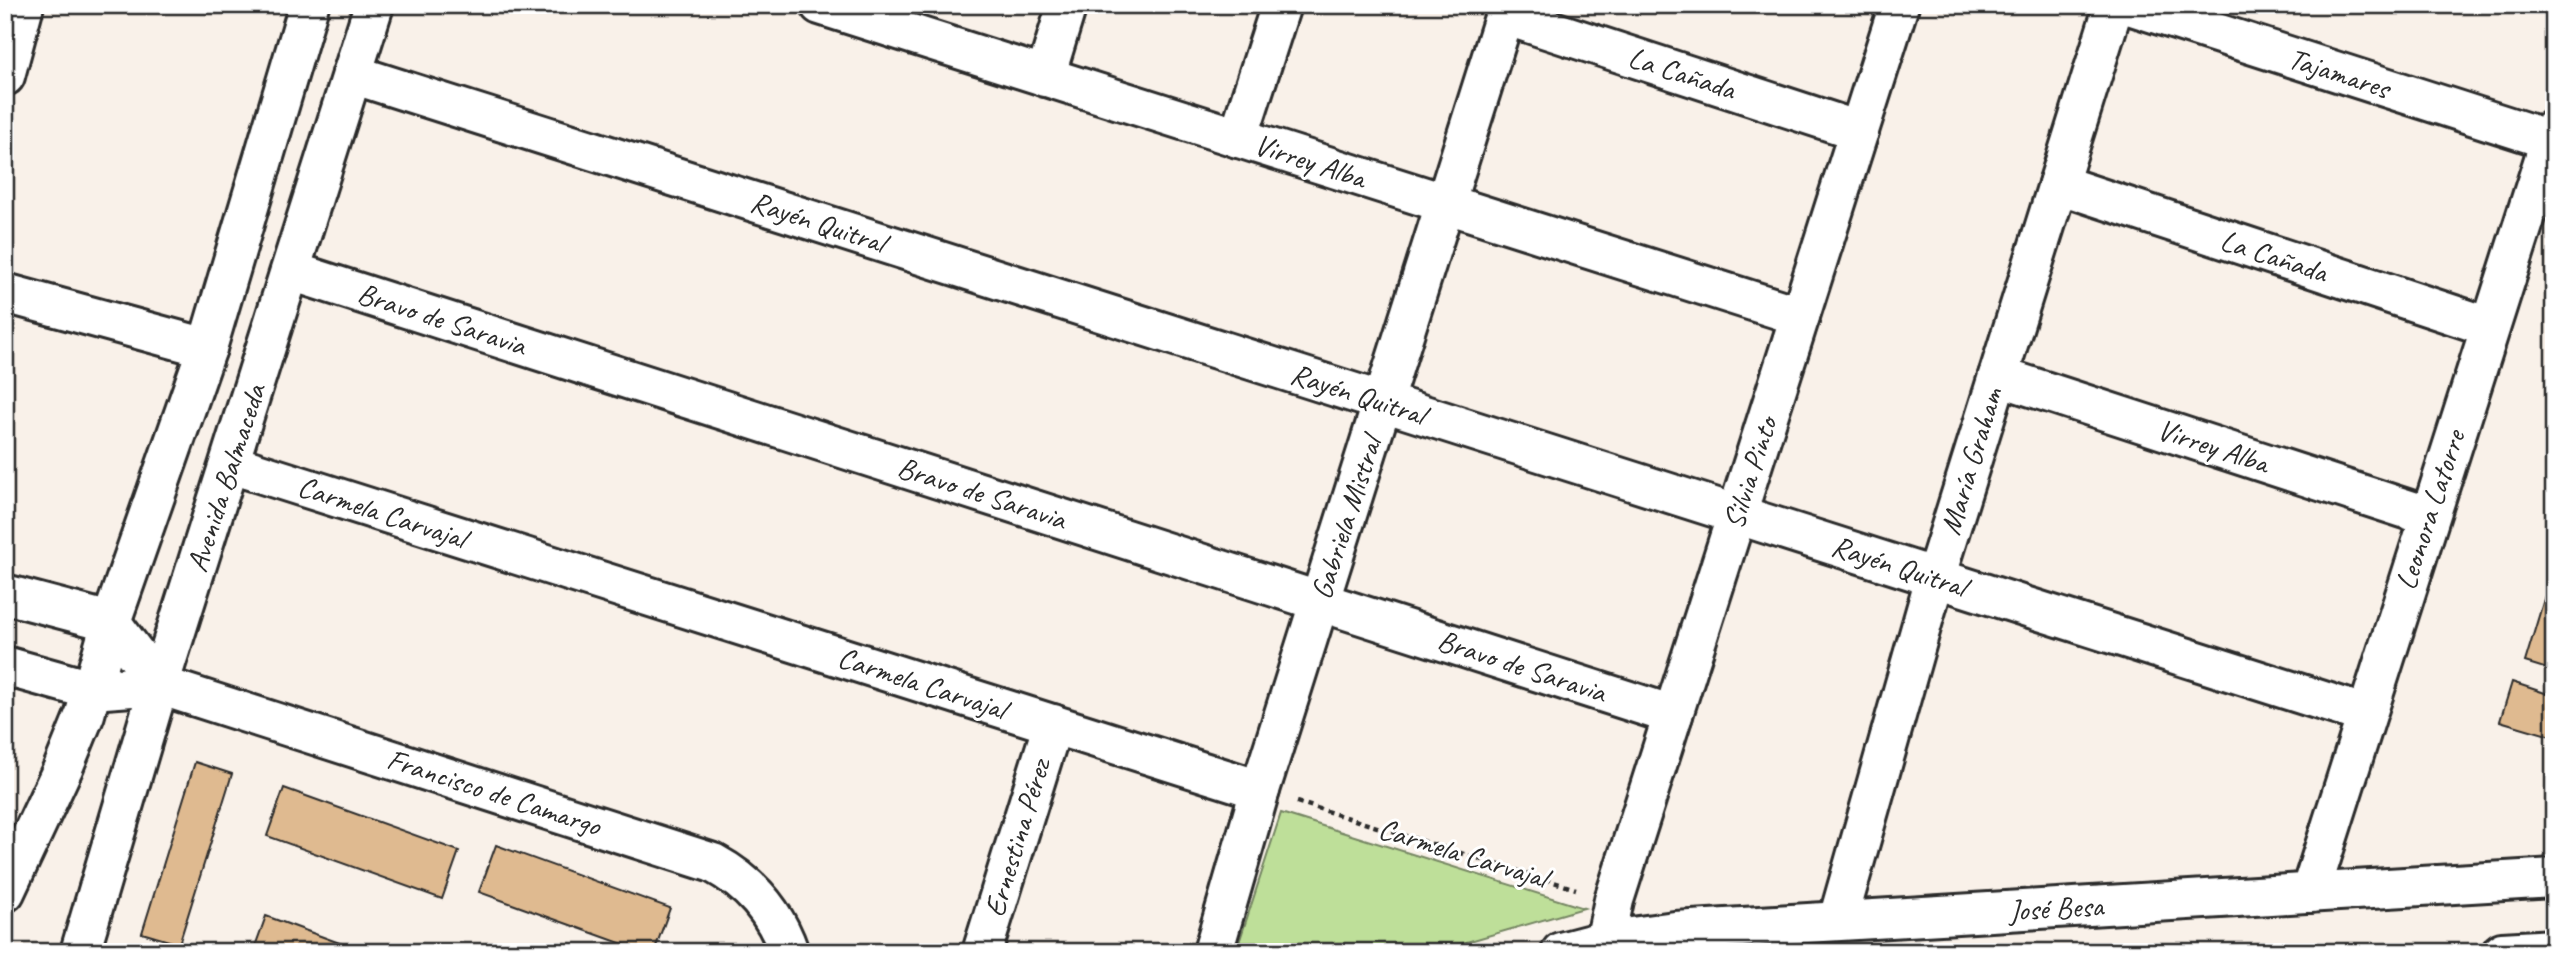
<svg xmlns="http://www.w3.org/2000/svg" width="2559" height="957" font-family="Caveat,sans-serif">
<rect width="100%" height="100%" fill="#f9f1e9"/>
<filter id="ink" filterUnits="userSpaceOnUse"><feTurbulence type="fractalNoise" baseFrequency=".0143" numOctaves="2"/><feDisplacementMap in="SourceGraphic" scale="14" xChannelSelector="R" yChannelSelector="G"/><feConvolveMatrix kernelMatrix="1 2 1 2 8 2 1 2 1" color-interpolation-filters="sRGB"/></filter>
<g filter="url(#ink)">
<path fill="#bedf99" stroke="#748562" stroke-width="2" d="M1281 813 1584 908 1432 952H1236Z"/>
<g fill="#dfba90" stroke="#2b2b2b" stroke-width="2">
<path d="M2554 566V671L2525 662Z"/>
<path d="M2512 682 2554 696V737L2500 721Z"/>
<path d="M195 762 232 774 179 944 142 933Z"/>
<path d="M284 788 459 851 442 899 267 836Z"/>
<path d="M496 845 670 908 654 952H645L479 892Z"/>
<path d="M266 916 364 952H253Z"/>
</g>
<g fill="none" stroke-linecap="round" stroke-linejoin="round">
<defs>
<g id="minor">
<path d="M820 5 1800 316"/>
<path d="M2129 5 2550 140"/>
<path d="M1504 15 1859 131"/>
<path d="M352 74 2364 714"/>
<path d="M5 76 24 5"/>
<path d="M1045 77 1067 5"/>
<path d="M1238 138 1281 5"/>
<path d="M2058 184 2490 327"/>
<path d="M291 271 1673 715"/>
<path d="M5 293 207 348"/>
<path d="M1998 376 2428 516"/>
<path d="M231 464 1260 790"/>
<path d="M159 685 713 863C750 883 775 911 789 952"/>
<path d="M2310 893 2554 128"/>
<path d="M1838 920 1935 578 2114 5"/>
<path d="M982 952 1053 724"/>
<path d="M1213 952 1260 790 1508 5"/>
<path d="M1561 952 1603 941 1675 931 2554 878"/>
<path d="M1603 952 1614 900 1899 5"/>
<path d="M2502 952 2554 949"/>
</g>
<g id="tertiary">
<path d="M5 594 111 622 159 685"/>
<path d="M5 666 91 690 159 685"/>
<path d="M5 892 63 768 85 714 111 622 207 348 309 5"/>
<path d="M80 952 159 685 374 5"/>
</g>
</defs>
<use href="#minor" stroke="#2b2b2b" stroke-width="44"/>
<use href="#tertiary" stroke="#2b2b2b" stroke-width="44"/>
<path stroke="#2b2b2b" stroke-width="4.5" stroke-dasharray="5 5" stroke-linecap="butt" d="M1297 802 1576 889"/>
<use href="#minor" stroke="#fff" stroke-width="38"/>
<use href="#tertiary" stroke="#fff" stroke-width="38"/>
</g>
</g>
<g text-anchor="middle" stroke-width="6" stroke-linejoin="round" paint-order="stroke">
<g font-size="30" fill="#2b2b2b" stroke="#fff">
<text transform="translate(1682 73) rotate(18)" y="10">La Cañada</text>
<text transform="translate(2339 73) rotate(18)" y="10">Tajamares</text>
<text transform="translate(1310 161) rotate(18)" y="10">Virrey Alba</text>
<text transform="translate(818 222) rotate(18)" y="10">Rayén Quitral</text>
<text transform="translate(2274 256) rotate(18)" y="10">La Cañada</text>
<text transform="translate(442 319) rotate(18)" y="10">Bravo de Saravia</text>
<text transform="translate(1358 394) rotate(18)" y="10">Rayén Quitral</text>
<text transform="translate(2213 446) rotate(18)" y="10">Virrey Alba</text>
<text transform="translate(1971 461) rotate(-73)" y="10">María Graham</text>
<text transform="translate(1750 473) rotate(-72)" y="10">Silvia Pinto</text>
<text transform="translate(226 478) rotate(-72)" y="10">Avenida Balmaceda</text>
<text transform="translate(982 493) rotate(18)" y="10">Bravo de Saravia</text>
<text transform="translate(2430 510) rotate(-72)" y="10">Leonora Latorre</text>
<text transform="translate(382 512) rotate(18)" y="10">Carmela Carvajal</text>
<text transform="translate(1346 518) rotate(-72)" y="10">Gabriela Mistral</text>
<text transform="translate(1899 566) rotate(18)" y="10">Rayén Quitral</text>
<text transform="translate(1522 666) rotate(18)" y="10">Bravo de Saravia</text>
<text transform="translate(922 683) rotate(18)" y="10">Carmela Carvajal</text>
<text transform="translate(494 792) rotate(18)" y="10">Francisco de Camargo</text>
<text transform="translate(1017 838) rotate(-73)" y="10">Ernestina Pérez</text>
<text transform="translate(1463 853) rotate(17)" y="10">Carmela Carvajal</text>
<text transform="translate(2056 908) rotate(-3)" y="10">José Besa</text>
</g>
</g>
<rect width="2559" height="957" fill="none" stroke="#fff" stroke-width="28"/>
<rect x="14" y="14" width="2531" height="929" fill="none" stroke="#2b2b2b" stroke-width="2.5" filter="url(#ink)"/>
</svg>
